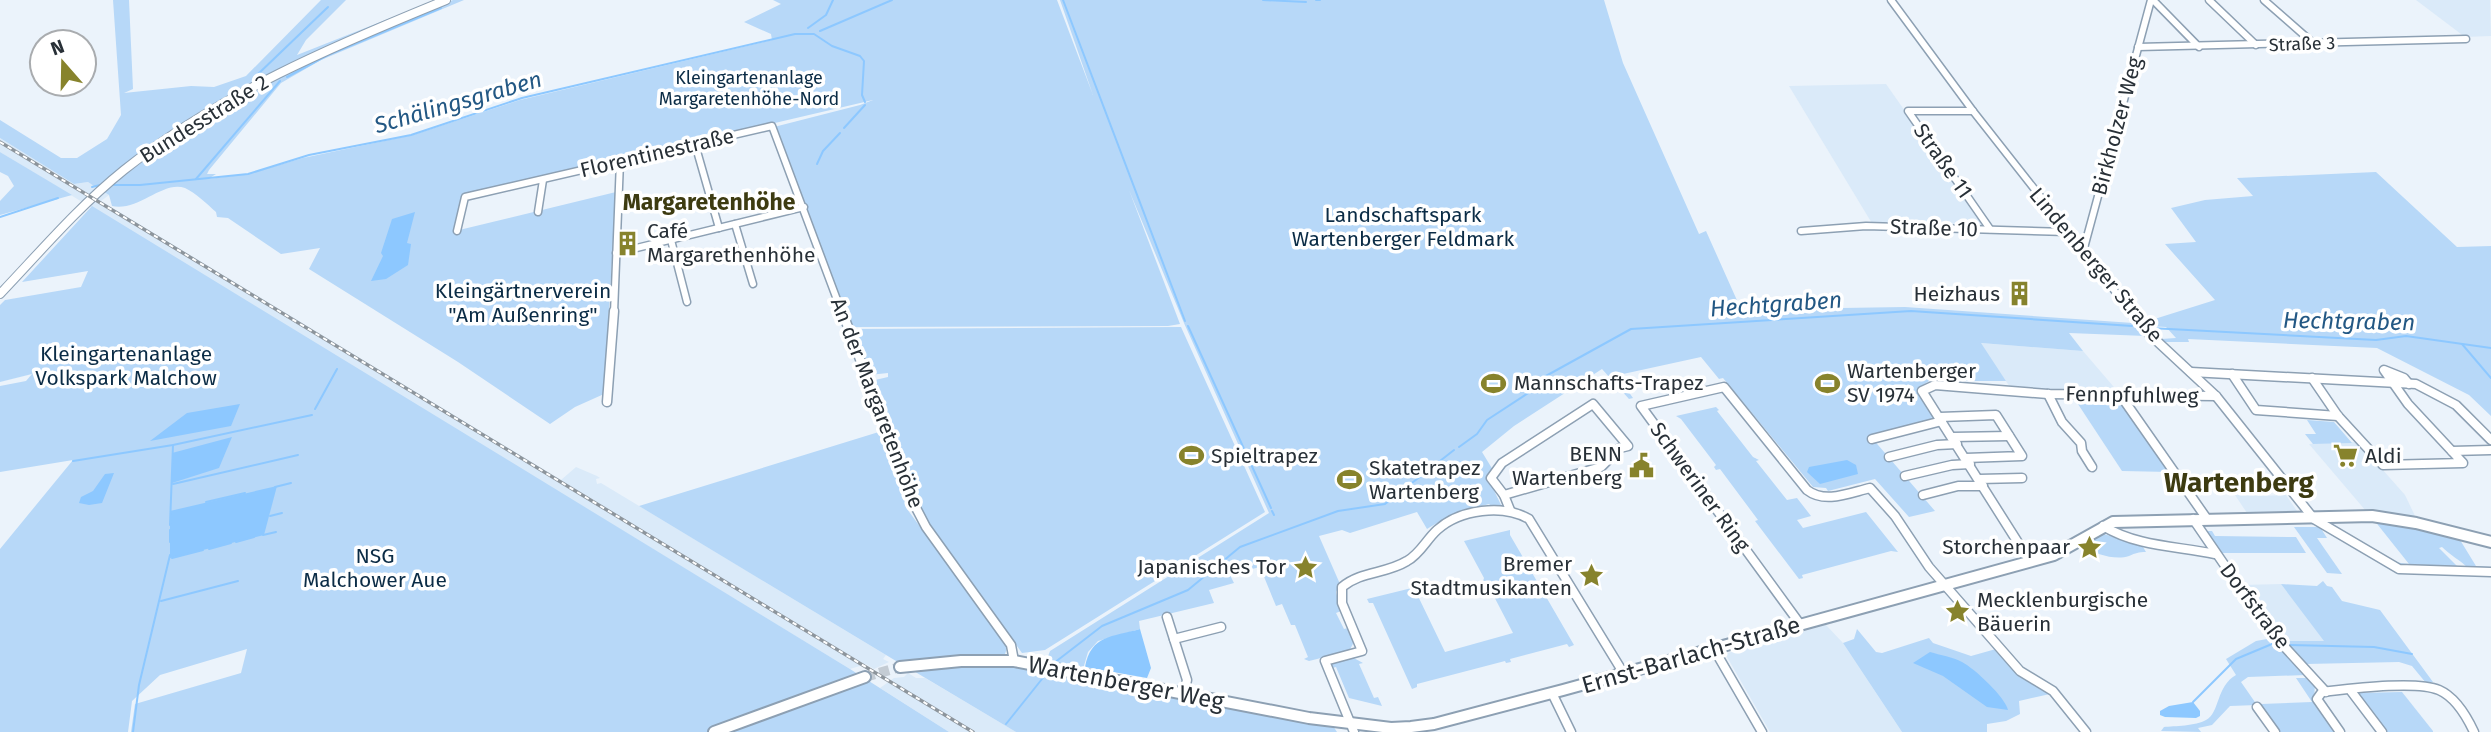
<svg xmlns="http://www.w3.org/2000/svg" width="2491" height="732" font-family="'Fira Sans',sans-serif">
<rect width="100%" height="100%" fill="#ebf3fb"/>
<g fill="#daeaf9">
<path d="M2416 0H2490L2491 36 2465 37Z"/>
<path d="M1886 84 1987 228 1873 225 1789 86Z"/>
<path d="M0 138 74 184 88 182 109 195 101 201 561 480 576 467 597 476 600 478 596 479 597 484 601 483 886 655 883 659 889 662 874 669 866 664 850 669 0 152Z"/>
<path d="M1980 343 2083 351 2119 393 2012 390Z"/>
<path d="M2358 442 2405 495 2416 518 2366 511 2309 444Z"/>
<path d="M2237 487H2252L2258 496 2286 495 2297 511 2296 515 2249 516 2235 495H2242Z"/>
<path d="M2281 584 2325 641H2282L2242 585Z"/>
<path d="M1826 625 1843 643 1902 732H1770L1727 657 1728 653Z"/>
<path d="M908 673 916 678H925L1016 732H949L880 688 894 678 904 677Z"/>
</g>
<g fill="#b7d8f8">
<path d="M113 0H129L133 89 124 93 191 86 214 87 246 76 321 0H346L306 40 297 55 436 0C316 50 195 99 97 188L88 182 74 184 0 138V120L61 158H77L107 139 121 115Z"/>
<path d="M453 0H464L321 60 281 83 209 170 207 174H216L208 179 248 174 303 158 413 135 520 100 772 40 771 34 744 22 781 4 773 0H1057L1093 95 1060 0H1604L1623 63 1699 234 1706 231 1744 316 1841 308 1905 307 2133 323 2146 336 2069 333 2083 351 1981 343 2006 381H1929L1917 389 1936 417 1931 418 1936 422 1872 438 1935 511 1909 517 1875 479 1828 491 1826 488 1813 487 1723 378 1719 379 1701 357 1623 374 1618 377 1633 398 1629 399 1602 369 1514 426 1482 452 1493 470 1487 476 1502 507H1492L1489 504C1466 510 1447 516 1427 529L1417 512 1350 533 1342 530 1319 536 1340 584 1336 592 1341 611 1336 613 1344 629 1348 628 1354 642 1349 651 1309 661 1304 659 1308 657 1295 625H1291L1282 604 1276 606 1260 567 1236 573 1231 577 1234 583 1209 590 1214 603 1139 621 1140 629 1098 641 1088 652 1083 669 1046 662 1050 651 1269 513 1184 323 1129 190 1180 324 1168 326 850 327 774 127 860 105 873 100 462 196 455 231 616 192 604 394 575 407 550 424 458 362 309 269 320 248 281 254 228 218 217 217 216 212C207 204 196 193 185 188 163 180 138 212 112 206L109 195 104 192C211 103 326 53 453 0Z"/>
<path d="M0 152 72 195 0 215V201L14 186 8 176 0 172Z"/>
<path d="M2376 172 2457 247 2491 246V416L2469 395 2377 348 2188 339 2189 342H2164L2161 339 2176 338 2166 327 2149 326 2145 322 2215 300 2165 244 2196 242 2171 208 2205 200 2253 196 2237 178Z"/>
<path d="M92 206 850 669 949 732H131L135 704 241 673 247 649 160 675 132 701 128 732H0V549L73 460 0 472V386L26 381 32 374 0 382V305L5 300 81 287 88 271 22 282Z"/>
<path d="M1181 327 1265 512 1045 650 1022 653 932 530 915 498 872 384 875 380 888 377V373L869 375 851 329Z"/>
<path d="M2074 398 2120 400 2170 472 2122 471Z"/>
<path d="M1716 407 1719 410 1717 411 1753 457 1759 460 1756 461 1787 500 1797 498 1811 516 1797 520 1803 528 1866 512 1898 552 1891 551 1802 575 1803 578 1799 579 1755 521 1758 520 1720 469 1716 470 1714 467 1716 465 1681 419 1676 416Z"/>
<path d="M2307 420 2334 422 2352 443 2313 444 2305 434H2316Z"/>
<path d="M882 431 907 509 998 632 1007 648 1005 654 996 657 954 656 901 664 639 506Z"/>
<path d="M2374 520 2457 535 2476 566 2491 567V569H2469C2459 559 2451 556 2442 547L2439 548 2460 569 2401 567 2393 562 2409 564Z"/>
<path d="M2294 527H2320L2327 538H2317L2342 574 2327 573Z"/>
<path d="M1510 530V535L1542 590 1547 594 1545 595 1574 645 1569 647 1567 644 1510 659 1511 662 1506 663 1505 661 1417 684V687L1412 689 1373 603H1369L1367 599 1416 587 1418 591 1416 592 1445 652 1513 633 1487 583 1483 581 1484 578 1464 541Z"/>
<path d="M2207 531H2212L2215 536 2296 537 2306 553H2221Z"/>
<path d="M2101 533 2143 547 2146 552C2138 552 2136 553 2129 556 2114 561 2096 553 2082 548Z"/>
<path d="M2323 581 2327 586 2332 587 2342 601 2380 610 2433 682 2426 683 2412 666 2399 662 2306 664 2282 641H2324L2281 584 2317 586Z"/>
<path d="M1857 629 1876 652 1882 653 1929 638 1933 643 1971 656 1996 649 2017 674 2050 694 2019 701 2020 714 2006 721 1987 724V732H1902L1843 643 1854 639Z"/>
<path d="M2267 639 2274 649C2286 650 2299 665 2306 675L2248 677 2241 682 2257 705 2230 706 2212 725 2198 728 2201 732 2161 731 2164 727C2174 726 2196 726 2206 720 2220 713 2216 686 2236 675L2226 659 2256 641Z"/>
<path d="M1352 657 1363 663 1359 664 1374 698 1378 697 1382 706 1349 698 1336 667 1332 668V664Z"/>
<path d="M968 664 1021 666 1333 726 1337 732H1016L912 670Z"/>
<path d="M2296 678H2310L2315 682 2314 704 2335 732H2277L2261 704 2312 702Z"/>
<path d="M2402 692 2433 731V732H2384L2357 693Z"/>
</g>
<g fill="#8dc8ff">
<path d="M415 212 407 243 411 244 408 265 386 279 371 281 383 256 381 253 392 219Z"/>
<path d="M240 404 231 426 150 441 187 413Z"/>
<path d="M232 437 219 468 172 483V453Z"/>
<path d="M1847 460 1856 465 1858 474 1820 484 1807 472 1809 467Z"/>
<path d="M114 473 102 503 89 505 79 503 81 497 93 491 105 474Z"/>
<path d="M277 486 264 535 170 558V511Z"/>
<path d="M1140 629 1151 668 1147 678 1085 667C1091 635 1112 637 1140 629Z"/>
<path d="M1930 652C1940 655 1953 657 1962 662 1974 668 2006 698 2008 710L1987 707 1943 676 1913 663Z"/>
<path d="M2193 702 2200 711V716L2196 718 2165 717 2160 715V711L2169 706Z"/>
</g>
<g fill="none" stroke-linecap="round" stroke-linejoin="round">
<g stroke="#8dc8ff" stroke-width="2">
<path d="M1063 0 1185 321"/>
<path d="M1263 0 1306 2"/>
<path d="M1316 0H1320"/>
<path d="M808 28 826 15 833 0"/>
<path d="M820 31 892 0"/>
<path d="M256 76 328 7"/>
<path d="M287 77 328 55 441 8"/>
<path d="M844 128 865 105"/>
<path d="M817 164 823 151 840 133"/>
<path d="M196 179 280 81"/>
<path d="M114 185H140L248 174 309 155 411 135 522 98 795 34H814L832 46 860 56 864 61 862 95 865 102"/>
<path d="M92 187 100 185"/>
<path d="M0 217 58 198"/>
<path d="M1188 326 1271 508"/>
<path d="M2150 328 2376 340 2406 336 2491 348"/>
<path d="M2462 344 2491 378"/>
<path d="M315 409 337 369"/>
<path d="M1459 447 1477 434 1487 420 1539 386 1544 377 1631 329 1911 311 2132 326"/>
<path d="M73 461 173 445 312 415"/>
<path d="M173 484 298 455"/>
<path d="M275 487 291 483"/>
<path d="M206 502 245 493"/>
<path d="M1272 511 1274 515"/>
<path d="M270 516 282 513"/>
<path d="M170 525 173 445"/>
<path d="M170 530V542"/>
<path d="M263 535 276 532"/>
<path d="M236 542 254 537"/>
<path d="M209 549 231 543"/>
<path d="M172 558 203 550"/>
<path d="M161 601 238 581"/>
<path d="M2289 645 2374 647 2412 654"/>
<path d="M1054 663 1102 626 1188 590 1240 547 1338 511 1385 504 1454 450"/>
<path d="M2193 702 2236 659 2272 644"/>
<path d="M1006 724 1046 674"/>
<path d="M133 732 139 685 170 555"/>
</g>
<path stroke="#c4ccd4" stroke-width="10" stroke-dasharray="10 5" stroke-linecap="butt" d="M865 677 900 667"/>
<defs>
<g id="minor-far1">
<path d="M1891 0 1973 111 2132 313"/>
<path d="M2153 0 2199 47"/>
<path d="M2209 0 2256 45"/>
<path d="M2264 0 2313 43"/>
<path d="M2138 47 2466 39"/>
<path d="M1973 111H1908L1990 229"/>
<path d="M695 144 719 228"/>
<path d="M538 212 543 180"/>
<path d="M735 224 753 284"/>
<path d="M457 231 465 197 772 126 842 313"/>
<path d="M1801 231 1866 226 2067 232"/>
<path d="M671 240 687 302"/>
<path d="M2080 248H2084L2151 0"/>
<path d="M616 253 804 207"/>
<path d="M614 313 620 161"/>
</g>
<g id="minor">
<path d="M842 311 914 504 926 527 1011 645 1014 661"/>
<path d="M2130 311 2145 330 2216 396 2314 519 2399 569 2491 572"/>
<path d="M2191 372 2416 384 2456 405 2491 440"/>
<path d="M2232 374 2256 410 2338 416"/>
<path d="M2312 378 2338 416 2383 465 2463 463 2408 404 2384 370 2404 378 2409 384"/>
<path d="M2048 394 2062 422 2081 443 2082 451 2092 467"/>
<path d="M2121 396 2207 519"/>
<path d="M607 402 614 311"/>
<path d="M1593 404 1628 446 1620 448 1601 467 1504 495 1491 478 1502 463Z"/>
<path d="M1940 417 1996 415 2022 456 1966 458"/>
<path d="M1953 437 2009 436"/>
<path d="M1872 439 1942 421"/>
<path d="M2452 451 2491 450"/>
<path d="M1889 457 1937 445 1957 444"/>
<path d="M1905 476 1952 465 1970 464"/>
<path d="M1979 479 2022 478"/>
<path d="M1504 495 1510 510"/>
<path d="M1923 495 1958 486H1983"/>
<path d="M2193 519 2269 630 2326 692"/>
<path d="M2103 526C2138 547 2177 546 2215 554"/>
<path d="M2029 560 1922 391 1935 385 2048 394 2216 396"/>
<path d="M1167 617 1187 680 1184 693"/>
<path d="M1800 624 1641 406 1724 387 1807 490C1825 504 1849 493 1870 488L1895 516 1929 567 2020 671 2053 691 2086 732"/>
<path d="M1174 639 1221 627"/>
<path d="M1714 649 1762 732"/>
<path d="M2351 691 2382 732"/>
<path d="M1552 693 1571 732"/>
<path d="M2257 707 2275 732"/>
<path d="M1354 732 1325 661 1362 651 1342 603V587C1361 571 1386 574 1407 561 1420 554 1426 540 1437 530 1460 509 1503 504 1529 519L1624 674"/>
<path d="M2340 732 2317 699 2322 692C2349 689 2416 680 2439 690 2455 697 2467 717 2474 732"/>
</g>
<path id="major-far1" d="M0 294C40 252 78 207 124 170 220 94 333 46 446 0"/>
<g id="major">
<path d="M900 667 961 661H1014L1309 718 1391 728 1411 727 1434 724 1563 690 2054 555 2113 522 2372 516 2416 523 2491 542"/>
<path d="M714 732 865 677"/>
</g>
</defs>
<use href="#minor-far1" stroke="#8da0b3" stroke-width="9"/>
<use href="#minor" stroke="#8da0b3" stroke-width="11"/>
<use href="#major-far1" stroke="#8da0b3" stroke-width="10"/>
<use href="#major" stroke="#8da0b3" stroke-width="14"/>
<use href="#minor-far1" stroke="#fff" stroke-width="6"/>
<use href="#minor" stroke="#fff" stroke-width="8"/>
<use href="#major-far1" stroke="#fff" stroke-width="8"/>
<use href="#major" stroke="#fff" stroke-width="10"/>
<defs>
<path id="rail" d="M0 142 973 732"/>
</defs>
<use href="#rail" stroke="#8d959c" stroke-width="3.5"/>
<use href="#rail" stroke="#fff" stroke-width="2" stroke-dasharray="4.5" stroke-linecap="butt"/>
</g>
<defs>
<symbol id="building-bare" viewBox="-9 -9 18 18"><path d="M-4-6H4V6H1V3H-1V6H-4ZM-2.5-4.3h1.7v1.8h-1.7ZM.8-4.3h1.7v1.8H.8ZM-2.5-1h1.7V.8h-1.7ZM.8-1h1.7V.8H.8Z" fill="#87832c" stroke="#fff" stroke-width="2.5" paint-order="stroke"/></symbol>
<symbol id="stadium-bare" viewBox="-9 -9 18 18"><path d="M0-5a6.5 5 0 1 0 0 10a6.5 5 0 1 0 0-10ZM-3.5-1.8h7v3.6h-7Z" fill="#87832c" stroke="#fff" stroke-width="2.5" paint-order="stroke"/></symbol>
<symbol id="supermarket-bare" viewBox="-9 -9 18 18"><path d="M-6-5.5h2.5l.6 2H6L4.5 2H-2.5L-4.4-4H-6ZM-1.5 3.2a1.3 1.3 0 1 0 .1 0ZM3 3.2a1.3 1.3 0 1 0 .1 0Z" fill="#87832c" stroke="#fff" stroke-width="2.5" paint-order="stroke"/></symbol>
<symbol id="civic-bare" viewBox="-9 -9 18 18"><path d="M-.6-6.5H3V-4.5H.6V-3L4-1V1h2V6H-6V1h2V-1L-.6-3ZM-1.2 2.5V6h2.4V2.5Z" fill="#87832c" stroke="#fff" stroke-width="2.5" paint-order="stroke"/></symbol>
<symbol id="sight-bare" viewBox="-9 -9 18 18"><path d="M0-6L1.8-2.2L6-1.7L2.9 1.2L3.7 5.4L0 3.3L-3.7 5.4L-2.9 1.2L-6-1.7L-1.8-2.2Z" fill="#87832c" stroke="#fff" stroke-width="2.5" paint-order="stroke"/></symbol>
</defs>
<g fill-rule="evenodd">
<use href="#building-bare" x="610" y="226" width="35" height="35"/>
<use href="#building-bare" x="2002" y="276" width="35" height="35"/>
<use href="#stadium-bare" x="1476" y="366" width="35" height="35"/>
<use href="#stadium-bare" x="1810" y="366" width="35" height="35"/>
<use href="#stadium-bare" x="1174" y="438" width="35" height="35"/>
<use href="#supermarket-bare" x="2328" y="438" width="35" height="35"/>
<use href="#civic-bare" x="1624" y="448" width="35" height="35"/>
<use href="#stadium-bare" x="1332" y="462" width="35" height="35"/>
<use href="#sight-bare" x="2072" y="530" width="35" height="35"/>
<use href="#sight-bare" x="1288" y="550" width="35" height="35"/>
<use href="#sight-bare" x="1574" y="558" width="35" height="35"/>
<use href="#sight-bare" x="1940" y="594" width="35" height="35"/>
</g>
<g text-anchor="middle" stroke-width="7" stroke-linejoin="round" paint-order="stroke">
<g font-size="18" fill="#283037" stroke="#fff">
<text transform="translate(2302 44) rotate(-2)" y="6">Straße 3</text>
</g>
<g font-size="18" fill="#0b2c46" stroke="#fff">
<text x="749" y="84">Kleingartenanlage<tspan x="749" dy="21">Margaretenhöhe-Nord</tspan></text>
</g>
<g font-size="21" fill="#283037" stroke="#fff">
<text transform="translate(204 119) rotate(-32)" y="7">Bundesstraße 2</text>
<text transform="translate(2117 126) rotate(-75)" y="7">Birkholzer Weg</text>
<text transform="translate(657 153) rotate(-13)" y="7">Florentinestraße</text>
<text transform="translate(1943 161) rotate(55)" y="7">Straße 11</text>
<text transform="translate(1934 228) rotate(2)" y="7">Straße 10</text>
<text transform="translate(2096 265) rotate(50)" y="7">Lindenberger Straße</text>
<text transform="translate(2132 395) rotate(1)" y="7">Fennpfuhlweg</text>
<text transform="translate(877 403) rotate(69)" y="7">An der Margaretenhöhe</text>
<text transform="translate(1700 487) rotate(54)" y="7">Schweriner Ring</text>
<text transform="translate(2255 606) rotate(53)" y="7">Dorfstraße</text>
</g>
<g font-size="21" fill="#0b2c46" stroke="#fff">
<text x="1403" y="222">Landschaftspark<tspan x="1403" dy="24">Wartenberger Feldmark</tspan></text>
<text x="523" y="298">Kleingärtnerverein<tspan x="523" dy="24">"Am Außenring"</tspan></text>
<text x="126" y="361">Kleingartenanlage<tspan x="126" dy="24">Volkspark Malchow</tspan></text>
<text x="375" y="563">NSG<tspan x="375" dy="24">Malchower Aue</tspan></text>
</g>
<g font-size="21" fill="#283037" stroke="#fff" text-anchor="start">
<text x="647" y="238">Café<tspan x="647" dy="24">Margarethenhöhe</tspan></text>
<text x="2000" y="301" text-anchor="end">Heizhaus</text>
<text x="1847" y="378">Wartenberger<tspan x="1847" dy="24">SV 1974</tspan></text>
<text x="1514" y="390">Mannschafts-Trapez</text>
<text x="1622" y="461" text-anchor="end">BENN<tspan x="1622" dy="24">Wartenberg</tspan></text>
<text x="1211" y="463">Spieltrapez</text>
<text x="2365" y="463">Aldi</text>
<text x="1369" y="475">Skatetrapez<tspan x="1369" dy="24">Wartenberg</tspan></text>
<text x="2070" y="554" text-anchor="end">Storchenpaar</text>
<text x="1572" y="571" text-anchor="end">Bremer<tspan x="1572" dy="24">Stadtmusikanten</tspan></text>
<text x="1286" y="574" text-anchor="end">Japanisches Tor</text>
<text x="1977" y="607">Mecklenburgische<tspan x="1977" dy="24">Bäuerin</tspan></text>
</g>
<g font-size="23" font-style="italic" fill="#235884" stroke="#fff">
<text transform="translate(458 102) rotate(-16)" y="8">Schälingsgraben</text>
<text transform="translate(1776 304) rotate(-4)" y="8">Hechtgraben</text>
<text transform="translate(2349 321) rotate(1)" y="8">Hechtgraben</text>
</g>
<g font-size="23" font-weight="bold" fill="#3d3b11" stroke="#fff">
<text x="709" y="210">Margaretenhöhe</text>
</g>
<g font-size="24" fill="#283037" stroke="#fff">
<text transform="translate(1691 655) rotate(-16)" y="8">Ernst-Barlach-Straße</text>
<text transform="translate(1126 683) rotate(11)" y="8">Wartenberger Weg</text>
</g>
<g font-size="28" font-weight="bold" fill="#3d3b11" stroke="#fff">
<text x="2239" y="492">Wartenberg</text>
</g>
</g>
<g transform="translate(63 63) rotate(340)"><circle r="33" fill="#ffffff" stroke="#a9acaf" stroke-width="2"/>
<path d="M0-5L12 26L0 18L-12 26Z" fill="#87832c"/>
<text y="-10" font-size="19" font-weight="bold" text-anchor="middle" fill="#283037">N</text>
</g>
</svg>
